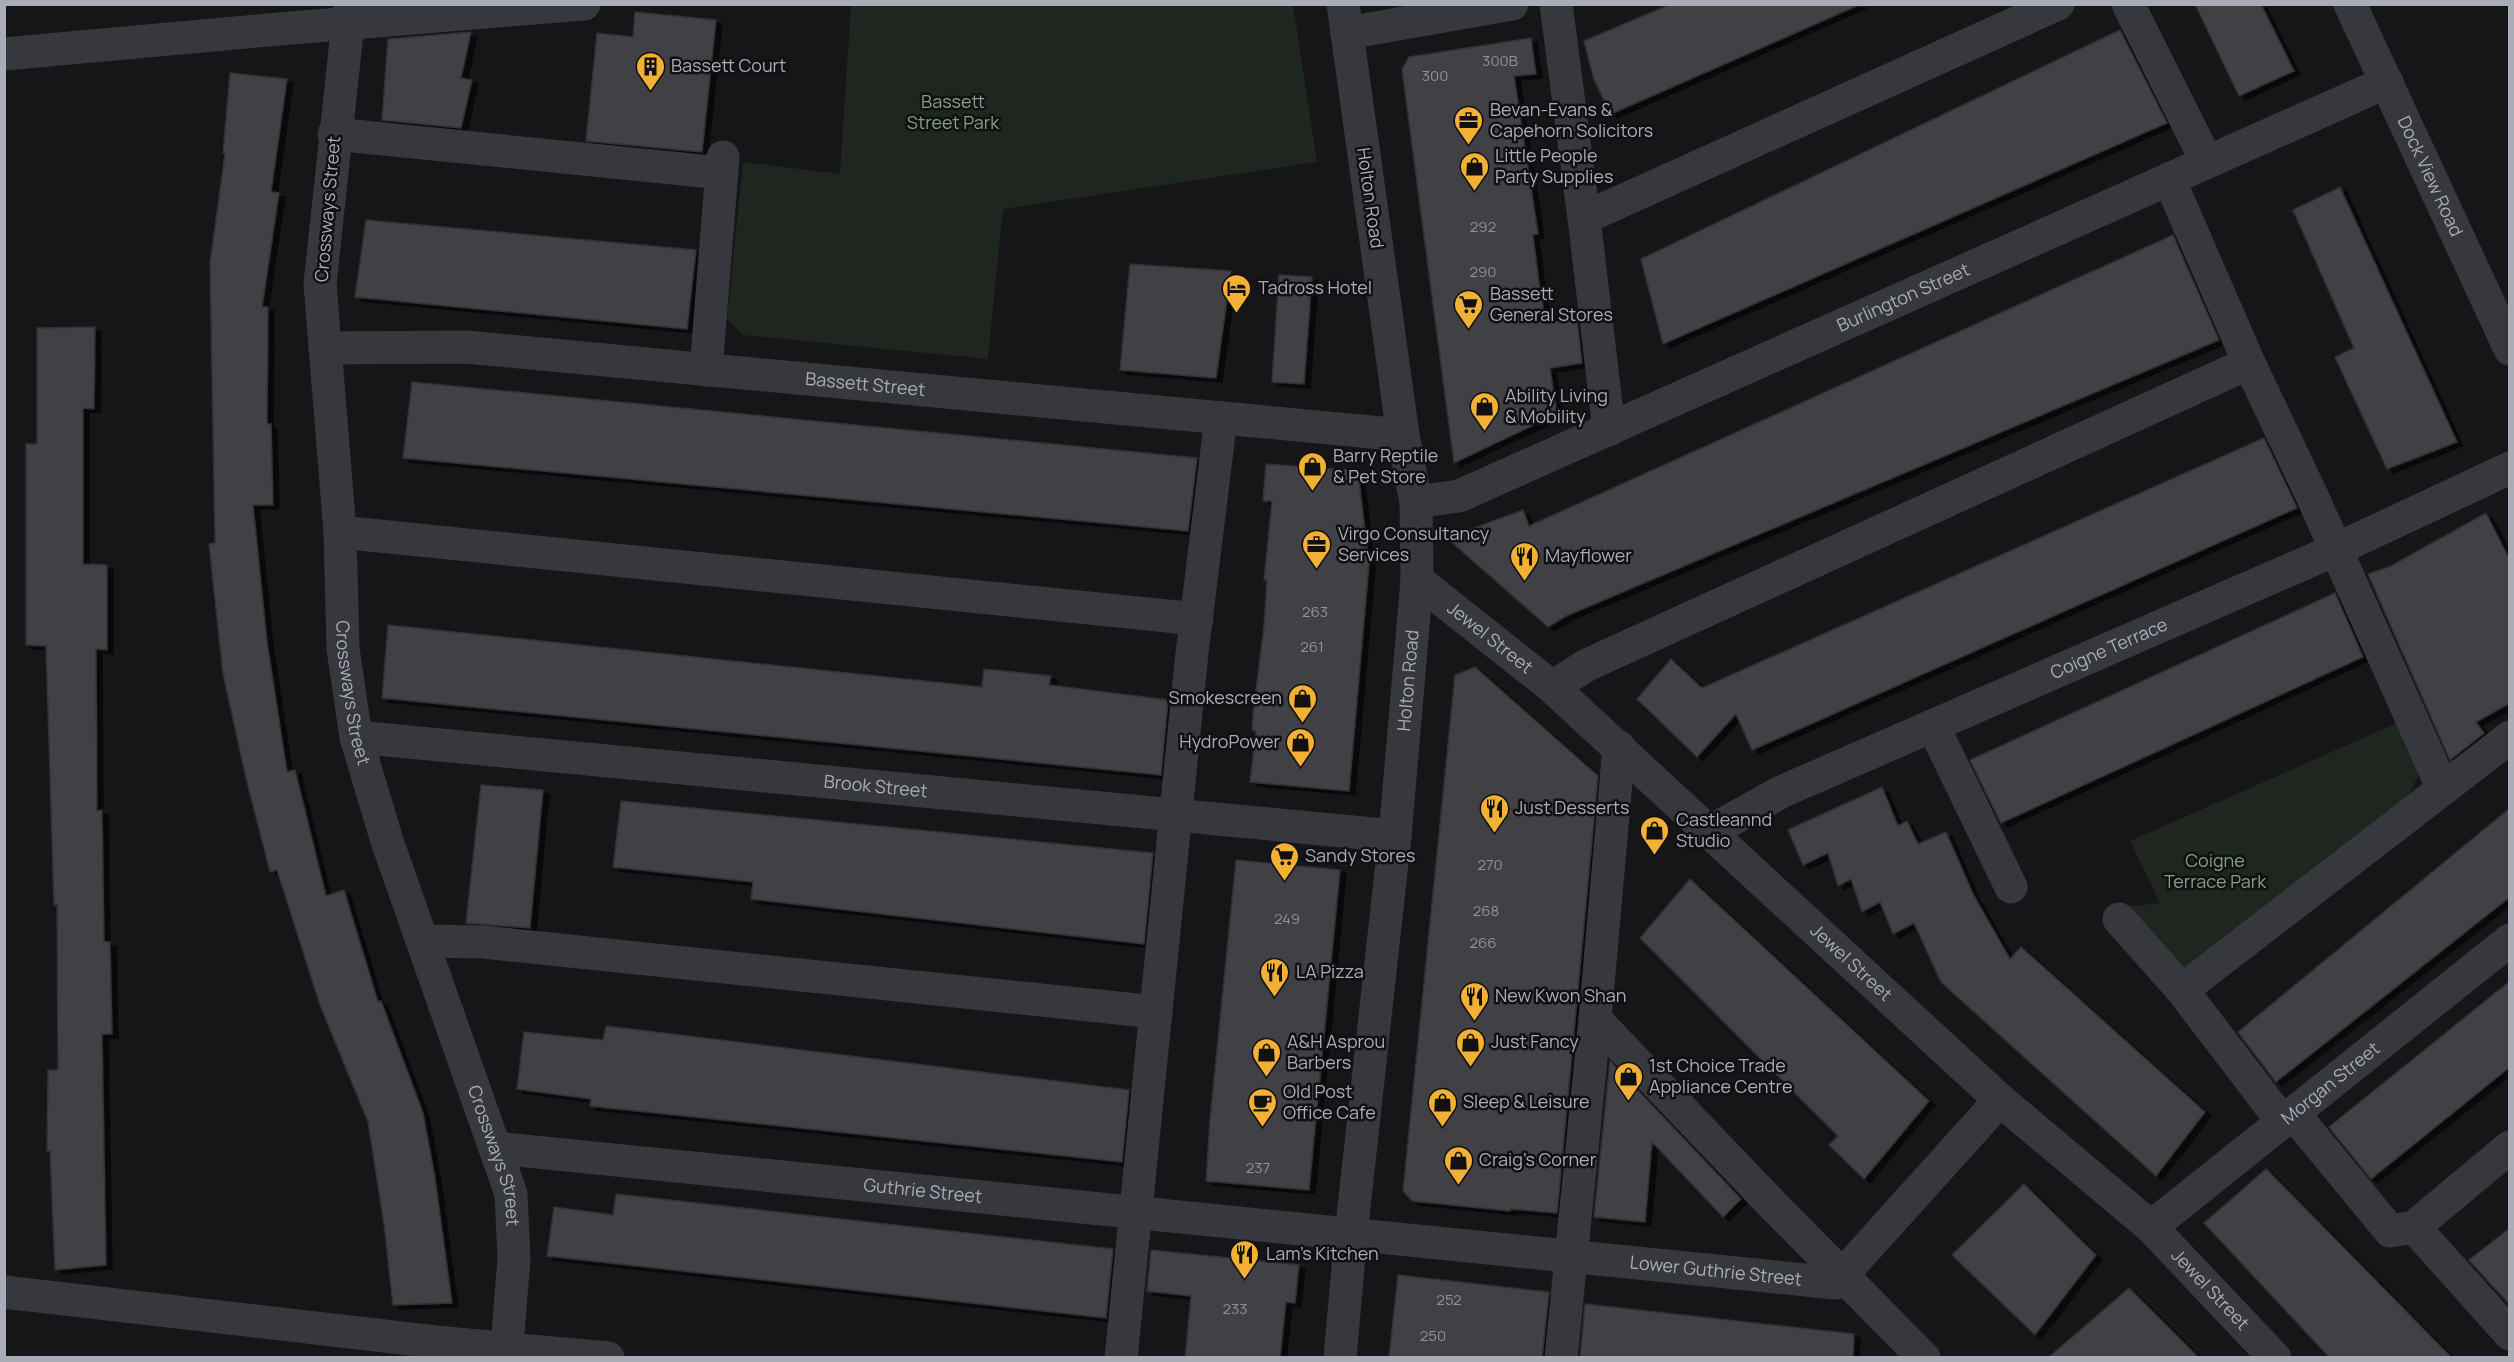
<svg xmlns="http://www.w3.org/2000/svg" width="2514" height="1362" font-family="Manrope,sans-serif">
<defs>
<filter id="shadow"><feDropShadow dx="6" dy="4" stdDeviation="0" flood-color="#0009"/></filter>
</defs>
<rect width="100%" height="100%" fill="#161618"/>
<g fill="#1e261f">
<path d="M851 5H1293L1317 162 1003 209 988 359 743 335 727 320 743 162 840 174Z"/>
<path d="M2397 723 2419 773 2410 794 2182 977 2123 907 2160 903 2130 841Z"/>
</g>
<g fill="#404145" stroke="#303034" stroke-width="1.5" filter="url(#shadow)">
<path d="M1671 4H1861L1611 114 1594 80 1584 41Z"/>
<path d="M2195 4H2261L2294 71 2239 96Z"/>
<path d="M635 12 716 20 702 152 586 141 597 33 633 37Z"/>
<path d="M2120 30 2167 123 1663 344 1641 259Z"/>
<path d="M471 32 461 78 472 80 461 128 382 120 388 39Z"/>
<path d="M1531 38 1536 74 1514 76 1538 234 1533 235 1539 283 1546 323 1577 319 1582 363 1550 368 1557 414 1454 463 1402 69 1409 57Z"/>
<path d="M230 73 287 79 271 192 279 193 262 307H268L267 424H271L273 505H253L267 642 287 772 295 770 326 896 344 890 378 1002 381 1001 423 1113 435 1178 452 1303 393 1305 384 1224 368 1122 320 1005 277 870 270 872 246 778 223 674 209 544 215 543 210 263 225 154 223 153Z"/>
<path d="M2340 187 2457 442 2387 469 2335 357 2354 348 2293 210Z"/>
<path d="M366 220 696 250 687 329 355 297Z"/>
<path d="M2173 235 2219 340 1566 616 1548 627 1447 538 1523 510 1529 526Z"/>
<path d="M1130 264 1231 271 1216 378 1120 370Z"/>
<path d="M1279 275 1312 277 1304 384 1272 382Z"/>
<path d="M95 327 94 409 83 408V564L107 565V650L96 649 97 811 102 810 104 942H110L112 1034H102L106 1265 55 1270 50 1151H47L48 1070H58L57 905H54L46 646 26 645V444H37V328Z"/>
<path d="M412 382 1197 458 1188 531 403 458Z"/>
<path d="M2264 438 2297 508 1752 750 1736 714 1697 757 1637 699 1671 659 1702 688Z"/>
<path d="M1266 464 1348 470 1359 481 1369 564 1349 791 1250 782 1256 731 1252 730 1254 706 1264 626 1267 580H1264L1272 501H1263Z"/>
<path d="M2486 513 2510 561V703L2476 722 2484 733 2450 760 2368 574 2391 566Z"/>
<path d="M2335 593 2363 657 2001 823 1970 760Z"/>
<path d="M388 625 982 687 984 669 1051 676 1049 685 1168 700 1161 775 382 698Z"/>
<path d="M1475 667 1598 776 1557 1213 1510 1209V1211L1412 1201 1403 1191 1455 675Z"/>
<path d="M481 785 543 790 530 928 466 923Z"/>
<path d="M1882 787 1898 826 1907 821 1918 844 1946 832 1973 894 2010 959 2021 947 2205 1112 2156 1176 1941 982 1914 923 1893 934 1880 902 1862 912 1851 879 1838 886 1828 853 1803 865 1788 830Z"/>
<path d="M621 801 1153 853 1144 944 751 899 753 882 613 867Z"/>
<path d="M2510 808V897L2276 1082 2238 1032Z"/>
<path d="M1236 860 1340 870 1309 1190 1206 1181 1210 1120Z"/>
<path d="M1690 879 1929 1101 1864 1179 1829 1145 1838 1136 1640 938Z"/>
<path d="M2510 981V1067L2371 1179 2329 1127Z"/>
<path d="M606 1026 1129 1090 1122 1162 590 1106 591 1099 517 1089 524 1032 603 1040Z"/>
<path d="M1610 1061 1741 1199 1723 1217 1652 1142 1645 1222 1594 1217Z"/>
<path d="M2266 1169 2289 1192 2452 1358H2330L2204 1223Z"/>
<path d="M2024 1184 2096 1255 2035 1335 1952 1255Z"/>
<path d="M616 1194 1113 1249 1106 1318 547 1256 554 1207 613 1215Z"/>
<path d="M2510 1228V1305L2469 1260Z"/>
<path d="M1151 1250 1299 1265 1295 1303 1286 1302 1280 1358H1185L1191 1296 1147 1291Z"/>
<path d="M1398 1275 1549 1292 1542 1358H1389Z"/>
<path d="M2129 1288 2199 1358H2048Z"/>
<path d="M1585 1304 1854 1334 1853 1358H1580Z"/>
</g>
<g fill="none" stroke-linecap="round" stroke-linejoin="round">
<g stroke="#37383d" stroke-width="33">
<path id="s1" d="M350 4 320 284 340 532 343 649 356 737 387 841 511 1194 514 1259 506 1358"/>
<path d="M1556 4 1584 218"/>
<path d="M2128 4 2207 162"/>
<path id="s2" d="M2350 4 2510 349"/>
<path d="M1347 33 1512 4"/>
<path d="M4 54 279 29 584 4"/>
<path d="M334 134 722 173"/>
<path d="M2169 179 2249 363 2312 496 2443 789 2510 737"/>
<path id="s3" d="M325 348 466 347 1403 435"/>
<path d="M706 370 723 157"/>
<path d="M1609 430 1584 218 2058 4"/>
<path id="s4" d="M1416 502 1459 496 2387 82"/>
<path d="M340 532 1197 619"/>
<path id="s5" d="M1417 580 1552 687 2000 1100 2151 1227 2275 1358"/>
<path d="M1552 687 1587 665 2249 363"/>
<path d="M1933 726 2011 887"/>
<path id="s6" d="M356 737 1395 836"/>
<path id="s7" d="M1711 831 1781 792 2335 550 2510 468"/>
<path d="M2119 919 2182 990"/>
<path d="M423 941 483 942 1156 1012"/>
<path d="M1595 1019 1619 747"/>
<path d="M2293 1113 2390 1231 2414 1227 2510 1334"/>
<path d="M2282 1121 2182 990 2443 789"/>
<path id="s8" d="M496 1148 1835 1283 2000 1100"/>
<path id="s9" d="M2151 1227 2510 940"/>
<path d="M2414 1227 2510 1147"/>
<path d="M4 1292 436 1342 608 1358"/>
<path d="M1121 1358 1192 653 1221 418"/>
<path id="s10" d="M1340 1358 1351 1234 1395 836 1417 580 1416 502 1403 435 1343 4"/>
<path d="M1561 1358 1595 1019 1768 1200 1924 1358"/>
</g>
</g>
<defs>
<symbol id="building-pin" viewBox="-11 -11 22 30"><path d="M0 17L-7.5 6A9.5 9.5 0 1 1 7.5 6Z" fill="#f2b134" stroke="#111113"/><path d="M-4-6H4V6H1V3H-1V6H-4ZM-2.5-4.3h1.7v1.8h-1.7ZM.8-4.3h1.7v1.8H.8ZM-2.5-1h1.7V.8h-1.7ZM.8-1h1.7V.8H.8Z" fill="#111"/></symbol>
<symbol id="office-pin" viewBox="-11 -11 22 30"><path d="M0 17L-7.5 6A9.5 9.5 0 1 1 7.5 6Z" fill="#f2b134" stroke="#111113"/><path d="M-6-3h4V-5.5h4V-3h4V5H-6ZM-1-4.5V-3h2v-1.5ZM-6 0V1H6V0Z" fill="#111"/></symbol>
<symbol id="shop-pin" viewBox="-11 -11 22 30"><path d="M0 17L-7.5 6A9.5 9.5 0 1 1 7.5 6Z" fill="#f2b134" stroke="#111113"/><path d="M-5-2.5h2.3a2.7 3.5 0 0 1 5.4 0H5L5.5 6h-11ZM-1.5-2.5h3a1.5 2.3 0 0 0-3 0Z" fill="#111"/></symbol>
<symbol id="hotel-pin" viewBox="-11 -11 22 30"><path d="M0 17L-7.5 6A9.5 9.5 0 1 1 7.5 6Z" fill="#f2b134" stroke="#111113"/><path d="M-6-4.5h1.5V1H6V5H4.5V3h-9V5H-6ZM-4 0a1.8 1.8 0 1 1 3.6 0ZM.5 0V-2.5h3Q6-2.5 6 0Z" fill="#111"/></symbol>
<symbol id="supermarket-pin" viewBox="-11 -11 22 30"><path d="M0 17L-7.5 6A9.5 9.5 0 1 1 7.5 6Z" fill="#f2b134" stroke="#111113"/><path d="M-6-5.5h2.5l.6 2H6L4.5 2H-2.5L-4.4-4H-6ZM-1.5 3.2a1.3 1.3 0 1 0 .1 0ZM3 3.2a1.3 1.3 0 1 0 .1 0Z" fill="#111"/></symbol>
<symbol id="restaurant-pin" viewBox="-11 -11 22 30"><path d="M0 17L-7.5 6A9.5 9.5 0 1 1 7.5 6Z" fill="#f2b134" stroke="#111113"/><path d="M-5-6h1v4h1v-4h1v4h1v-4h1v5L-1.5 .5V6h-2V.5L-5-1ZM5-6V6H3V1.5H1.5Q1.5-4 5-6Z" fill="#111"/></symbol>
<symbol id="cafe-pin" viewBox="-11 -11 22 30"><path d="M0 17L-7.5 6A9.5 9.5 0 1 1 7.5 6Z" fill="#f2b134" stroke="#111113"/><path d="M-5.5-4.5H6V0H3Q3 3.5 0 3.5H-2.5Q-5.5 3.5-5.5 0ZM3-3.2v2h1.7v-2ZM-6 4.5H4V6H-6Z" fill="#111"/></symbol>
</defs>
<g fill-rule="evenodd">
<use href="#building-pin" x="634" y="50" width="33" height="45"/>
<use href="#office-pin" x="1452" y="104" width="33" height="45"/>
<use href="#shop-pin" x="1458" y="150" width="33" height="45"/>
<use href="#hotel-pin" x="1220" y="272" width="33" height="45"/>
<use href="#supermarket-pin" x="1452" y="288" width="33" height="45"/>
<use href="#shop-pin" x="1468" y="390" width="33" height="45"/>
<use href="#shop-pin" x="1296" y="450" width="33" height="45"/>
<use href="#office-pin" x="1300" y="528" width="33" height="45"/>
<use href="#restaurant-pin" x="1508" y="540" width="33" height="45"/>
<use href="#shop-pin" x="1286" y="682" width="33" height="45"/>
<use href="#shop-pin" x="1284" y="726" width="33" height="45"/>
<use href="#restaurant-pin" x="1478" y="792" width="33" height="45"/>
<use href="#shop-pin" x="1638" y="814" width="33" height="45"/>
<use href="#supermarket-pin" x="1268" y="840" width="33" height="45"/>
<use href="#restaurant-pin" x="1258" y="956" width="33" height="45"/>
<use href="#restaurant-pin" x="1458" y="980" width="33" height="45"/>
<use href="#shop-pin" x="1454" y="1026" width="33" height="45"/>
<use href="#shop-pin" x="1250" y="1036" width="33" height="45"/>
<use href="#shop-pin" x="1612" y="1060" width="33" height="45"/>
<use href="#cafe-pin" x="1246" y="1086" width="33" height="45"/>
<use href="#shop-pin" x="1426" y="1086" width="33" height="45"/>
<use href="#shop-pin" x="1442" y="1144" width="33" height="45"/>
<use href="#restaurant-pin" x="1228" y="1238" width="33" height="45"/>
</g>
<g text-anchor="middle" stroke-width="5" stroke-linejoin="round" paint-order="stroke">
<g font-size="15" fill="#8e929b">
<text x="1500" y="66">300B</text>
<text x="1435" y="81">300</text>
<text x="1483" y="232">292</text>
<text x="1483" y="277">290</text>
<text x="1315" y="617">263</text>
<text x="1312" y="652">261</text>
<text x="1490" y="870">270</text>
<text x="1486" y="916">268</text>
<text x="1287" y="924">249</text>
<text x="1483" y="948">266</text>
<text x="1258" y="1173">237</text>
<text x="1449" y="1305">252</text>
<text x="1235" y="1314">233</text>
<text x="1433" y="1341">250</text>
</g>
<g font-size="18" fill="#a8adb8" stroke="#111113" text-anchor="start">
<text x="671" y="72">Bassett Court</text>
<text x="1490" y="116">Bevan-Evans &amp;<tspan x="1490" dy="21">Capehorn Solicitors</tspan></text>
<text x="1495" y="162">Little People<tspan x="1495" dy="21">Party Supplies</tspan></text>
<text x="1258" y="294">Tadross Hotel</text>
<text x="1490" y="300">Bassett<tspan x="1490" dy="21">General Stores</tspan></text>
<text x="1505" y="402">Ability Living<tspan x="1505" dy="21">&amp; Mobility</tspan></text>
<text x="1333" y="462">Barry Reptile<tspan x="1333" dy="21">&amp; Pet Store</tspan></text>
<text x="1338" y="540">Virgo Consultancy<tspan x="1338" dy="21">Services</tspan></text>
<text x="1545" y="562">Mayflower</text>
<text x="1282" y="704" text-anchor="end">Smokescreen</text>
<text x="1280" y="748" text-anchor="end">HydroPower</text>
<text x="1515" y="814">Just Desserts</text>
<text x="1676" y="826">Castleannd<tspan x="1676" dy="21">Studio</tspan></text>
<text x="1305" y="862">Sandy Stores</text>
<text x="1296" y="978">LA Pizza</text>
<text x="1495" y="1002">New Kwon Shan</text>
<text x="1287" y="1048">A&amp;H Asprou<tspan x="1287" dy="21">Barbers</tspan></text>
<text x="1491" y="1048">Just Fancy</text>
<text x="1649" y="1072">1st Choice Trade<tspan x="1649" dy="21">Appliance Centre</tspan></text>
<text x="1283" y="1098">Old Post<tspan x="1283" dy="21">Office Cafe</tspan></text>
<text x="1463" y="1108">Sleep &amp; Leisure</text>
<text x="1479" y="1166">Craig's Corner</text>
<text x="1266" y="1260">Lam's Kitchen</text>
</g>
<g font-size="18" fill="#7fa381" stroke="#111113">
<text x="953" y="108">Bassett<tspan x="953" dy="21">Street Park</tspan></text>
<text x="2215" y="867">Coigne<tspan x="2215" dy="21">Terrace Park</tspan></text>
</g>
<g font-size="18" fill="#a8adb8" stroke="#111113">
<text dy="6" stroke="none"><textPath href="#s2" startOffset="190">Dock View Road</textPath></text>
<text transform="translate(1370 198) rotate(82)" y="6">Holton Road</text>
<text transform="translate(328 209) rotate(-85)" y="6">Crossways Street</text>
<text dy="6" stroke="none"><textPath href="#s4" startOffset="530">Burlington Street</textPath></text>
<text dy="6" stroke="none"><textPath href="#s3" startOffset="542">Bassett Street</textPath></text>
<text dy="6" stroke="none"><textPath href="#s5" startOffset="93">Jewel Street</textPath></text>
<text dy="6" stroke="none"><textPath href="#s7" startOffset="438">Coigne Terrace</textPath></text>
<text dy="6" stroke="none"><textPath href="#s10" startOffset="681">Holton Road</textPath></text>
<text dy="6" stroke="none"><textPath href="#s1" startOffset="692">Crossways Street</textPath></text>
<text dy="6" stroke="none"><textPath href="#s6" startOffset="522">Brook Street</textPath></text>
<text dy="6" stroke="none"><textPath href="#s5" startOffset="579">Jewel Street</textPath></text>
<text dy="6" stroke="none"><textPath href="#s9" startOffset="230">Morgan Street</textPath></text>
<text dy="6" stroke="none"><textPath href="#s1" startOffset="1178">Crossways Street</textPath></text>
<text dy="6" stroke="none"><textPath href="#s8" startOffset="429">Guthrie Street</textPath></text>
<text dy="6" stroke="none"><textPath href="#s8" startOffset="1226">Lower Guthrie Street</textPath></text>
<text dy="6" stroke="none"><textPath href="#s5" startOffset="1065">Jewel Street</textPath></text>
</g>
</g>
<rect width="2514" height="1362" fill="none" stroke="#a8adb8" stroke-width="12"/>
</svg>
